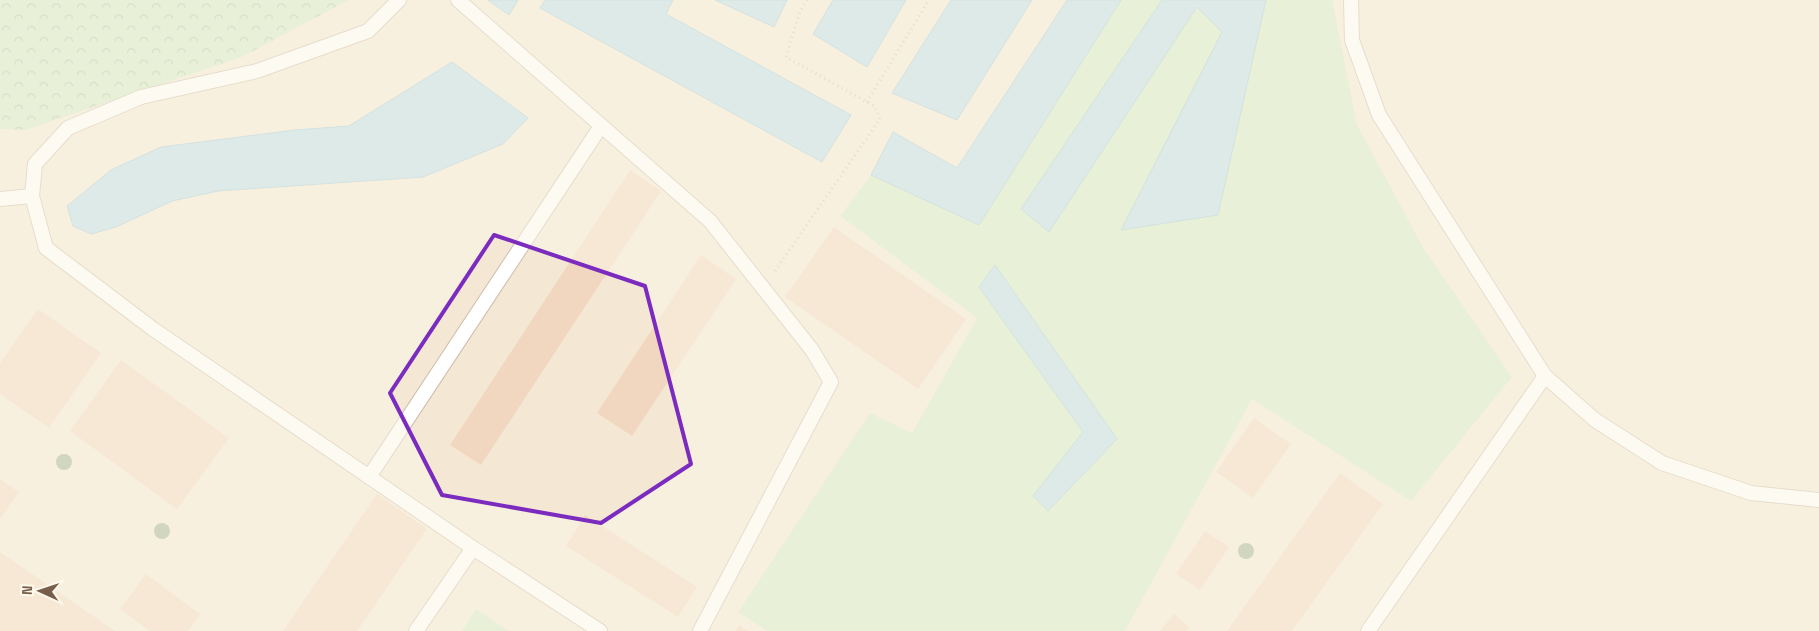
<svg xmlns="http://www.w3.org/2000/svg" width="1819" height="631" font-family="'Space Grotesk',sans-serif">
<defs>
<pattern id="forest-crowns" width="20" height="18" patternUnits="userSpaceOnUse" patternTransform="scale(1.25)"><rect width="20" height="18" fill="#d1eac5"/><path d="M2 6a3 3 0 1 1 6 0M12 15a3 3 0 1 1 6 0" fill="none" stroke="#aec1a2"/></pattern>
</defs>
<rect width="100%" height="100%" fill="#fcf6e7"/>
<rect fill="#f4e8d5" x="0" y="0" width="1819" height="631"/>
<g fill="#d1eac5">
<path d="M1121 0H1332L1357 125 1424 249 1512 377 1411 501 1252 399 1125 631H767L738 612 870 413 912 433 977 318 840 216 871 175 979 225Z"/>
<path d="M476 609 509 631H462Z"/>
</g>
<path fill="url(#forest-crowns)" d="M0 0H349L242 57 25 130 0 129Z"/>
<g fill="#bbdce6" stroke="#a2cad7">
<path d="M488 0H518L509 15Z"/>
<path d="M545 0H673L666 14 851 115 822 162 540 8Z"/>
<path d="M715 0H787L774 27Z"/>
<path d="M833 0H906L867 67 813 34Z"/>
<path d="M951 0H1032L957 120 892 93Z"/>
<path d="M1067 0H1121L979 225 871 175 893 132 957 168Z"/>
<path d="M1162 0H1266L1218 215 1121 230 1222 32 1197 7 1049 232 1021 209Z"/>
<path d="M452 62 528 118 503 144 423 177 218 191 172 201 116 227 91 234 73 226 67 206 111 170 161 147 295 130 349 126Z"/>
<path d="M995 265 1117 439 1048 511 1033 496 1083 432 979 287Z"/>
</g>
<g fill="#f1d7bf">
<path d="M630 170 661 191 481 465 450 445Z"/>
<path d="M834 227 966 319 918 389 785 297Z"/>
<path d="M701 255 736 279 632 436 597 413Z"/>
<path d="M38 309 101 353 49 428 0 394V363Z"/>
<path d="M121 360 229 438 177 509 70 431Z"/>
<path d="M1254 418 1291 444 1253 498 1216 472Z"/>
<path d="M1340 473 1383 504 1292 631H1227Z"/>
<path d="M0 479 19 492 0 519Z"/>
<path d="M377 494 427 529 357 631H283Z"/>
<path d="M585 515 697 587 678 617 566 546Z"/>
<path d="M1205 531 1229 547 1200 590 1176 574Z"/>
<path d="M0 552 115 631H0Z"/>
<path d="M146 574 200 614 188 631H150L120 609Z"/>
<path d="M1174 614 1189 627 1186 631H1160Z"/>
<path d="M739 625 748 631H735Z"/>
</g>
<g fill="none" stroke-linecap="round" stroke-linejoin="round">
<defs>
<g id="service">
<path d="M399 0 368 31 257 71 141 97 68 128 35 164 32 196 46 248 153 329 473 548 600 631"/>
<path d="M458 0 710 221 812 350 831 382 700 631"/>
<path d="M1351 0 1352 40 1379 115 1545 376 1595 420 1662 463 1751 493 1819 500"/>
<path d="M0 199 32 196"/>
<path d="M369 477 601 126"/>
<path d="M416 631 473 548"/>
<path d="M1368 631 1545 376"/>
</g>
</defs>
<use href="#service" stroke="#cebead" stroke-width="16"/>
<g stroke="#d6bba2" stroke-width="3" stroke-dasharray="1 4" stroke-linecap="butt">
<path d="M867 102 929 0"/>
<path d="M775 271 880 119 874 106 786 57 799 14 807 0"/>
</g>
<use href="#service" stroke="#fff" stroke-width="14"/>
</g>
<g fill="#9db28d">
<circle cx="64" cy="462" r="8"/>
<circle cx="162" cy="531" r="8"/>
<circle cx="1246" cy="551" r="8"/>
</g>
<path d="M0 0H1819V631H0ZM494 235 645 286 691 464 601 523 442 495 390 393Z" fill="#fcf6e7" fill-opacity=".55" fill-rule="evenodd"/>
<path fill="none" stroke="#7b2cbf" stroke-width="4" stroke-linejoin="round" d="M494 235 645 286 691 464 601 523 442 495 390 393Z"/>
<g transform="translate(40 591) rotate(273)" stroke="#fff9ed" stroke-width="4" paint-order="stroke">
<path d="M0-4L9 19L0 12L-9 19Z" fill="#765e4b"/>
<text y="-8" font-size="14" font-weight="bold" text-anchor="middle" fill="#765e4b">N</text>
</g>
</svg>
